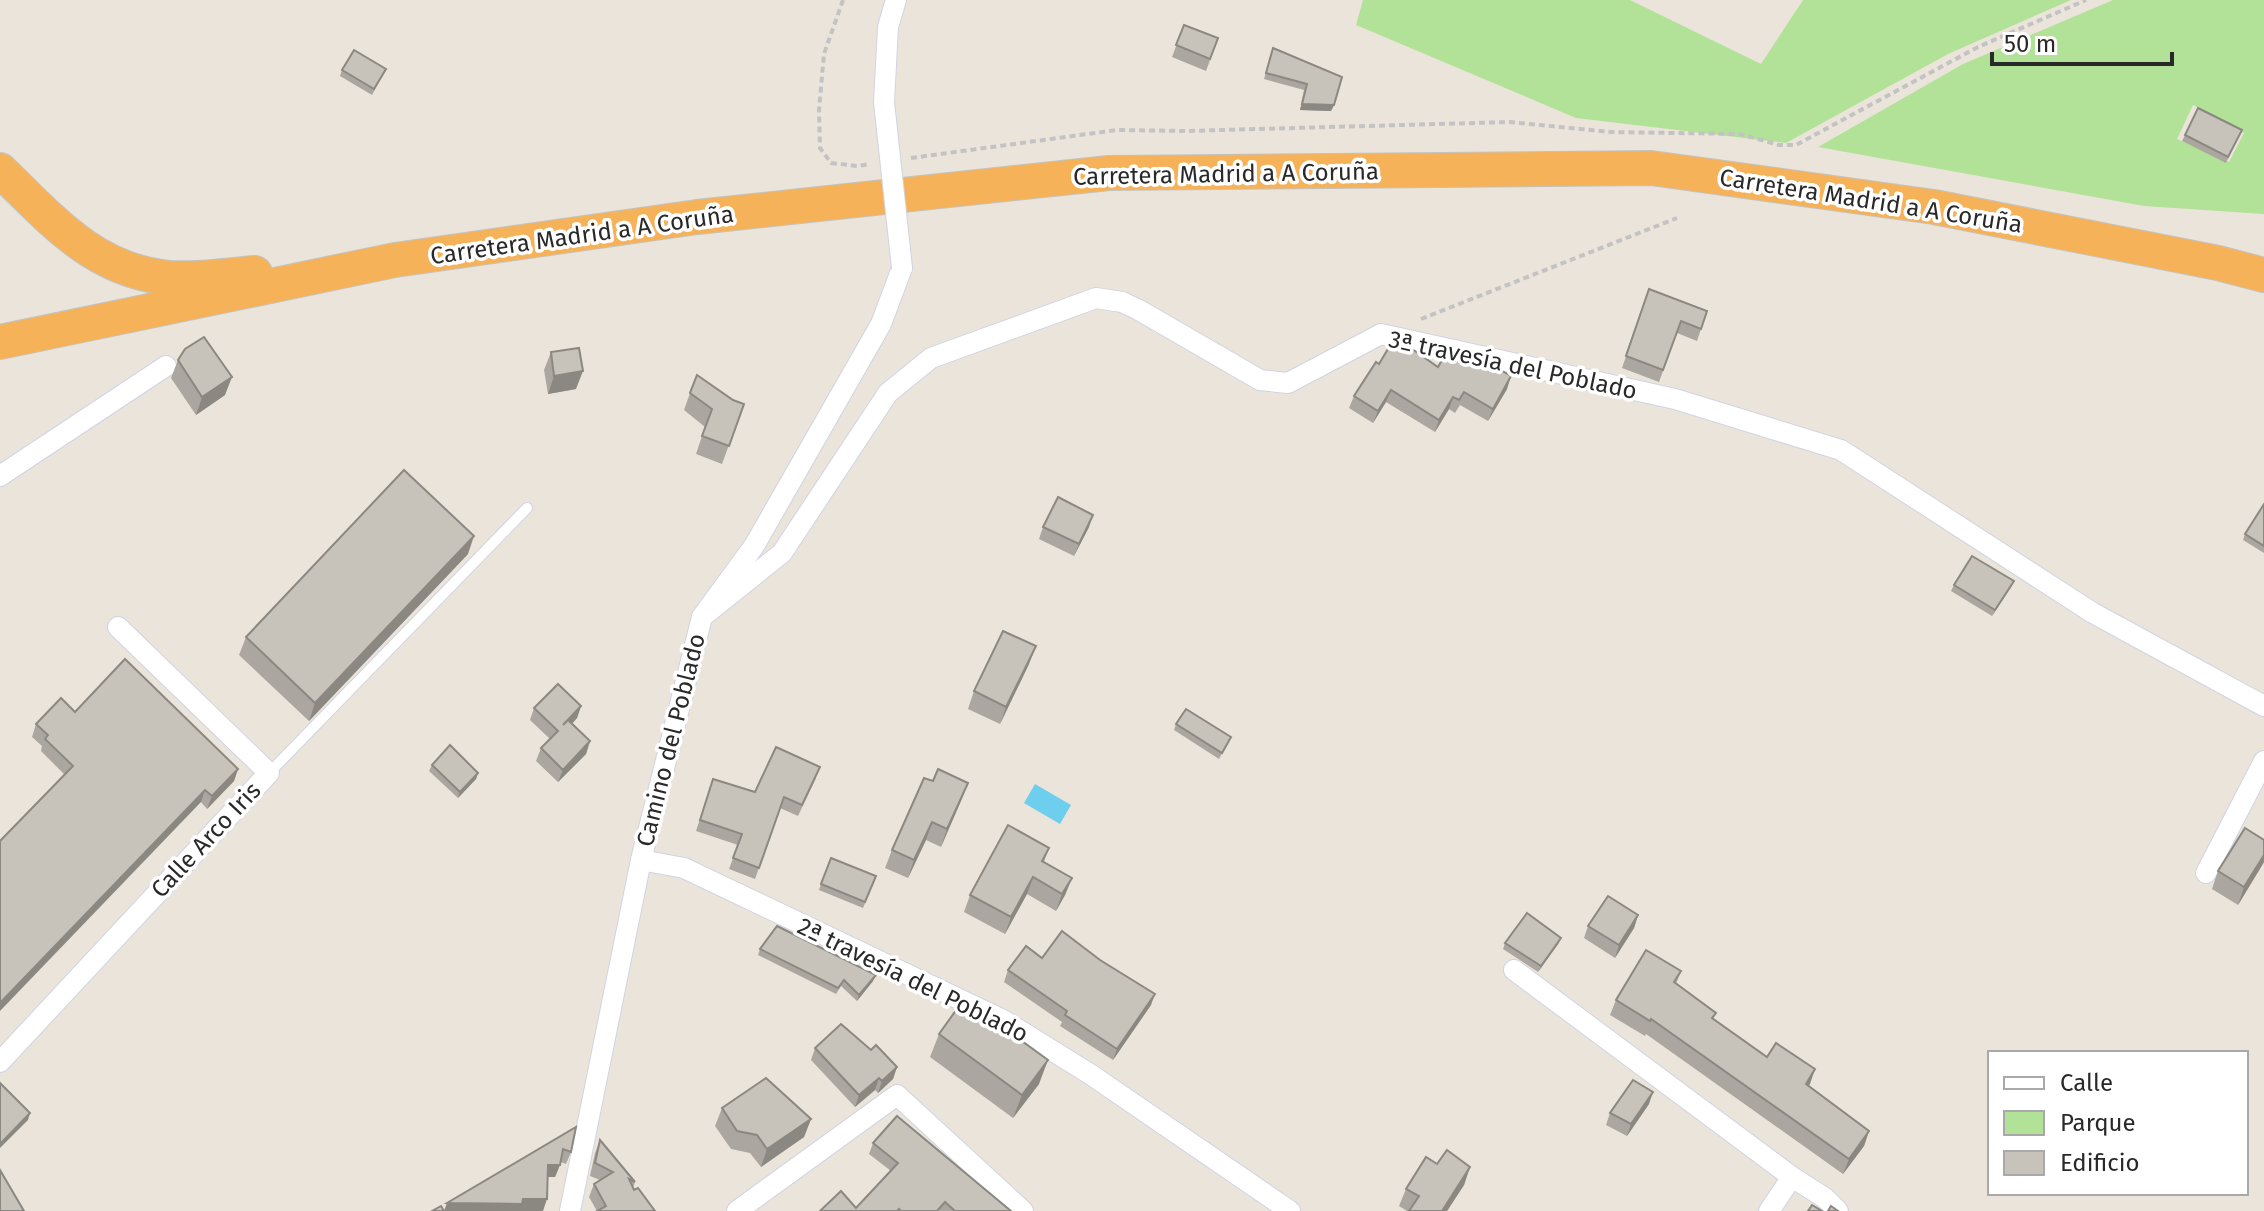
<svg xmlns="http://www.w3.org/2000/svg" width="2264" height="1211" font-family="'Fira Sans',sans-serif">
<rect width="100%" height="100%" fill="#ebe4db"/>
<g fill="#b2e297" fill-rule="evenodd">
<path d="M1363 0H1630L1761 64 1803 0H2071L1948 54 1786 143 1576 118 1356 25Z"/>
<path d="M2113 0H2264V214L2144 206 1818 147 1963 64ZM2193 105 2244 133 2229 162 2177 139Z"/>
</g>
<path fill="#6eceee" d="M1035 784 1071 805 1060 824 1024 803Z"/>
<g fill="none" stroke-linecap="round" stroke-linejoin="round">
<defs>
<path id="service" d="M269 773 527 508"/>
<g id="minor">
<path d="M884 102 888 27 896 0"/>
<path d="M0 476 166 366"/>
<path d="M702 617 782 553 888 393 931 358 1096 298 1122 302 1139 310 1260 380 1288 383 1381 334 1675 399 1841 450 2093 613 2264 706"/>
<path d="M641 860 684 868 1003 1020 1090 1074 1290 1211"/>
<path d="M2206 873 2264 761"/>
<path d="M1514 970 1792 1177 1825 1198 1838 1211"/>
<path d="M0 1062 269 773 118 627"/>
<path d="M570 1211 641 860 702 617 754 546 881 324 902 268"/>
<path d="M737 1211 897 1095 1023 1211"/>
<path d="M1769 1211 1792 1177"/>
</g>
<g id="trunk">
<path d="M0 170C49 217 91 268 162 277 190 281 227 275 255 273"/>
<path d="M0 342 395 260 697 217 1109 173 1651 168 1934 207 2218 263 2264 275"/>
</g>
</defs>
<use href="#service" stroke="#d0d4e2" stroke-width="12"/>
<use href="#minor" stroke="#d0d4e2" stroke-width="22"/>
<use href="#trunk" stroke="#c3c3c3" stroke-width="36"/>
<g stroke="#c3c3c3" stroke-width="4" stroke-dasharray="6 4" stroke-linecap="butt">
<path d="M843 0 824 54 819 110 820 148 831 163 857 166 870 164"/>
<path d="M911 158 1117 130 1186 131 1510 122 1610 132 1740 134 1779 145H1796L1978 47 2086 0"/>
<path d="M1421 319 1677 218"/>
</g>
<use href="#service" stroke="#fff" stroke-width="10"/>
<use href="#minor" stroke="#fff" stroke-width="20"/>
<use href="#trunk" stroke="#f6b258" stroke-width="34"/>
<defs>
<path id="minor-bridge" d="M884 102 902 268"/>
</defs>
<use href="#minor-bridge" stroke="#d0d4e2" stroke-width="22" stroke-linecap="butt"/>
<use href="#minor-bridge" stroke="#fff" stroke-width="20"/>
</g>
<g fill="#aba7a0">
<path d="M1184 25 1218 38 1206 71 1172 57Z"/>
<path d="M1271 54 1334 105 1331 111 1300 110 1304 90 1264 79Z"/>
<path d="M386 69 372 95 340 76 342 70Z"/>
<path d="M2242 130 2226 163 2182 141 2185 135Z"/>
<path d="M1649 289 1707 311 1697 341 1677 333 1659 382 1622 368Z"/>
<path d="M551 352 576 389 548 394 544 370Z"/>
<path d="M178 360 225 395 196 415 171 378Z"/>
<path d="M1438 367 1507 389 1488 421 1460 405 1455 413 1449 409 1435 432 1386 402 1373 423 1349 408 1354 396Z"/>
<path d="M690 393 744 404 722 464 696 454 705 427 684 410Z"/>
<path d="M2264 504V553L2243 540 2245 534Z"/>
<path d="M1043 527H1089L1074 556 1039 539Z"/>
<path d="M468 554 309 721 239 655 246 637Z"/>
<path d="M1954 585 2011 587 1992 616 1951 591Z"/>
<path d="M1029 664 1000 724 968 709 974 691Z"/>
<path d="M581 706 577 718 572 724 590 741 586 754 558 782 536 761 541 748 550 739 530 720 534 708Z"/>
<path d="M75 712 238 769 234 781 207 809 201 802 65 775 41 751 42 746 32 737 36 724Z"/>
<path d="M1176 724 1231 737 1219 759 1174 730Z"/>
<path d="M432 765 478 773 476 779 458 798 429 771Z"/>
<path d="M816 778 798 816 780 808 755 879 729 869 738 845 696 831 713 779 755 792Z"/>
<path d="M933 781 968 783 941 847 926 840 908 878 885 868 892 850Z"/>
<path d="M2264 840V862L2238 905 2212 889 2218 871Z"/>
<path d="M1049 848 1044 862 1072 878 1065 895 1056 911 1027 894 1005 934 964 912 970 895Z"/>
<path d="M876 876 863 908 819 890 821 884Z"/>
<path d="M1638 915 1634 928 1615 958 1584 938 1588 926Z"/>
<path d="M1561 938 1558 944 1538 972 1503 949 1505 943Z"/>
<path d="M760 949 873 981 857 1001 841 986 836 994 758 955Z"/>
<path d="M1042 958 1151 1005 1113 1060 1060 1026 1062 1022 1004 982 1008 970Z"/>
<path d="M1681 971 1676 984 1716 1013 1713 1019 1809 1086 1869 1131 1864 1146 1843 1174 1646 1034 1645 1036 1610 1015 1616 1000Z"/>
<path d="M939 1034 1039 1084 1013 1118 930 1057Z"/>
<path d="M815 1048 871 1050 897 1067 893 1079 878 1093 875 1090 855 1107 811 1060Z"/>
<path d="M1649 1104 1627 1136 1606 1125 1610 1113Z"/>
<path d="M722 1108 811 1119 804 1137 761 1167 750 1153 731 1149 715 1126Z"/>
<path d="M576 1127 571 1152 566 1164 561 1162 555 1177H548L543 1211H432L444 1210Z"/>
<path d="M600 1140 635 1182 633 1188 597 1211 589 1197 594 1184 600 1180 590 1176 595 1153Z"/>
<path d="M873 1143 1011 1211H820L856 1208 891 1171 869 1154Z"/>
<path d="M1437 1164 1470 1167 1464 1185 1447 1211H1407L1399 1206 1406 1189Z"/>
</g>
<g fill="#8b8882">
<path d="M1302 104 1334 105 1331 111 1300 110Z"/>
<path d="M583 371 576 389 548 394 554 376Z"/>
<path d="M1511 376 1507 389 1488 421 1493 409Z"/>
<path d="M232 377 225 395 196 415 202 397Z"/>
<path d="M1391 390 1386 402 1373 423 1378 411Z"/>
<path d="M1453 397 1449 409 1435 432 1439 420Z"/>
<path d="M1093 515 1089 527 1074 556 1079 544Z"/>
<path d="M474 536 468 554 309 721 315 703Z"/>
<path d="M2014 581 2011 587 1992 616 1995 610Z"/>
<path d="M1036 646 1029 664 1000 724 1006 707Z"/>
<path d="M581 706 577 718 559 737 563 725Z"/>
<path d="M590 741 586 754 558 782 563 770Z"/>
<path d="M238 769 234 781 207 809 212 796Z"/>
<path d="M478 773 476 779 458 798 460 792Z"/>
<path d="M968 783 961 801 941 847 947 829Z"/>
<path d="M205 790 201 802 0 1011V1003Z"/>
<path d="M932 822 926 840 908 878 914 860Z"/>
<path d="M2264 855V862L2238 905 2244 887Z"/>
<path d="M1033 877 1027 894 1005 934 1011 917Z"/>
<path d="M1072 878 1065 895 1056 911 1062 894Z"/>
<path d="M1638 915 1634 928 1615 958 1619 945Z"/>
<path d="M1561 938 1558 944 1538 972 1541 966Z"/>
<path d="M876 975 873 981 857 1001 859 995Z"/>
<path d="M1155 994 1151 1005 1113 1060 1117 1049Z"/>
<path d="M1048 1060 1039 1084 1013 1118 1022 1095Z"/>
<path d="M897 1067 893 1079 878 1093 882 1081Z"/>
<path d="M1815 1069 1810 1084 1801 1099 1806 1084Z"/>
<path d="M879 1078 875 1090 855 1107 859 1095Z"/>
<path d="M1653 1092 1649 1104 1627 1136 1631 1124Z"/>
<path d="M30 1113 28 1120 0 1148V1144Z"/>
<path d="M811 1119 804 1137 761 1167 767 1149Z"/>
<path d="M1869 1131 1864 1146 1843 1174 1849 1159Z"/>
<path d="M548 1165H560L555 1177H544Z"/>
<path d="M1470 1167 1464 1185 1447 1211H1442Z"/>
<path d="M523 1199H547L543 1211H444L447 1203Z"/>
</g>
<g fill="#c7c2ba" stroke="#8b8882" stroke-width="2">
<path d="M1184 25 1218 38 1210 59 1176 45Z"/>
<path d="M1273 48 1342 77 1334 105 1302 104 1307 84 1266 73Z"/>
<path d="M354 50 386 69 374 89 342 70Z"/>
<path d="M2198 108 2242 130 2228 157 2185 135Z"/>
<path d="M1649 289 1707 311 1701 329 1681 321 1663 370 1626 356Z"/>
<path d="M204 337 232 377 202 397 178 360 185 349Z"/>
<path d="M1395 337 1438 367 1446 353 1456 359 1459 355 1478 365 1481 359 1511 376 1493 409 1464 392 1459 400 1453 397 1439 420 1391 390 1378 411 1354 396 1376 362 1379 364Z"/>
<path d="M579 348 583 371 554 376 551 352Z"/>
<path d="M697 375 733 400 744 404 729 446 702 436 712 409 690 393Z"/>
<path d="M404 470 474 536 315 703 246 637Z"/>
<path d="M1058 497 1093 515 1079 544 1043 527Z"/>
<path d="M2264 504V546L2245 534Z"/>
<path d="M1972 556 2014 581 1995 610 1954 585Z"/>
<path d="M1003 631 1036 646 1006 707 974 691Z"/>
<path d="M125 659 238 769 212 796 205 790 0 1003V841L73 766 45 739 48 735 36 724 61 698 75 712Z"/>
<path d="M558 684 581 706 563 725 568 720 590 741 563 770 541 748 558 731 534 708Z"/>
<path d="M1186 709 1231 737 1222 753 1176 724Z"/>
<path d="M450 745 478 773 460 792 432 765Z"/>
<path d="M776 747 820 767 802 805 784 797 759 868 733 858 742 834 700 820 713 779 755 792Z"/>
<path d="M938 769 968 783 947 829 932 822 914 860 892 850 924 778 933 781Z"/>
<path d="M1008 825 1049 848 1042 861 1072 878 1062 894 1033 877 1011 917 970 895Z"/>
<path d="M2245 828 2264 840V855L2244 887 2218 871Z"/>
<path d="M831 858 876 876 865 902 821 884Z"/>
<path d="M1608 896 1638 915 1619 945 1588 926Z"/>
<path d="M1527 913 1561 938 1541 966 1505 943Z"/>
<path d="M777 926 876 975 859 995 844 980 838 988 760 949Z"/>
<path d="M1062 931 1100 960 1155 994 1117 1049 1065 1015 1067 1011 1008 970 1026 946 1042 958Z"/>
<path d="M1646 950 1681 971 1674 982 1716 1013 1712 1018 1767 1057 1776 1043 1815 1069 1806 1084 1869 1131 1849 1159 1651 1019 1650 1021 1616 1000Z"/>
<path d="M964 999 1048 1060 1022 1095 939 1034Z"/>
<path d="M841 1024 871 1050 876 1045 897 1067 882 1081 879 1078 859 1095 815 1048Z"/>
<path d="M766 1078 811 1119 767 1149 757 1135 737 1131 722 1108Z"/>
<path d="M1633 1080 1653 1092 1631 1124 1610 1113Z"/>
<path d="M0 1083 30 1113 0 1144Z"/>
<path d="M897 1116 1011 1211H955L945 1202 937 1211H901L899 1209 897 1211H820L841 1191 856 1208 898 1163 873 1143Z"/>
<path d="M576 1127 571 1152 563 1149 560 1165H548L547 1199H523L522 1204 447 1203Z"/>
<path d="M600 1140 635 1182 629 1179 634 1190 638 1188 655 1211H597L606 1206 594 1184 613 1172 595 1163Z"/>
<path d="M1447 1150 1470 1167 1442 1211H1409L1419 1196 1406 1189 1426 1157 1437 1164Z"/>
<path d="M0 1170 24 1211H0Z"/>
<path d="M1812 1205 1822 1211H1808Z"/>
<path d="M441 1206 444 1211H432Z"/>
<path d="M1831 1206 1838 1211H1828Z"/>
</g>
<g text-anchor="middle" stroke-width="7" stroke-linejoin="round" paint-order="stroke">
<g font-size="24" fill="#292929" stroke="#fff">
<text transform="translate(1226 174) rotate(-1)" y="8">Carretera Madrid a A Coruña</text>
<text transform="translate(1871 201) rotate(9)" y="8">Carretera Madrid a A Coruña</text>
<text transform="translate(582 235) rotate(-8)" y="8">Carretera Madrid a A Coruña</text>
<text transform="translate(1513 365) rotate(12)" y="8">3ª travesía del Poblado</text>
<text transform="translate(671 740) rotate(-76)" y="8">Camino del Poblado</text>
<text transform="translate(206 840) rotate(-47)" y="8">Calle Arco Iris</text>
<text transform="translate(913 980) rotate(26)" y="8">2ª travesía del Poblado</text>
</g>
</g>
<rect x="1988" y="1051" width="260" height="144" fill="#ffffff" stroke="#a9a9a9" stroke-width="2"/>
<rect x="2004" y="1077" width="40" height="12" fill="#ffffff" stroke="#a9a9a9" stroke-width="2"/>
<text x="2060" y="1091" font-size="24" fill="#292929">Calle</text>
<rect x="2004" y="1111" width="40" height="24" fill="#b2e297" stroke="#a9a9a9" stroke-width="2"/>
<text x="2060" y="1131" font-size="24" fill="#292929">Parque</text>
<rect x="2004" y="1151" width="40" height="24" fill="#c7c2ba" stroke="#a9a9a9" stroke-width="2"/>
<text x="2060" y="1171" font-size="24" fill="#292929">Edificio</text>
<path d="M1992 52v12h180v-12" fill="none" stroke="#292929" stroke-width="4"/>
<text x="2004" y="52" font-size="24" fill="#292929" stroke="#ffffff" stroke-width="6" paint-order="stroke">50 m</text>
</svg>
